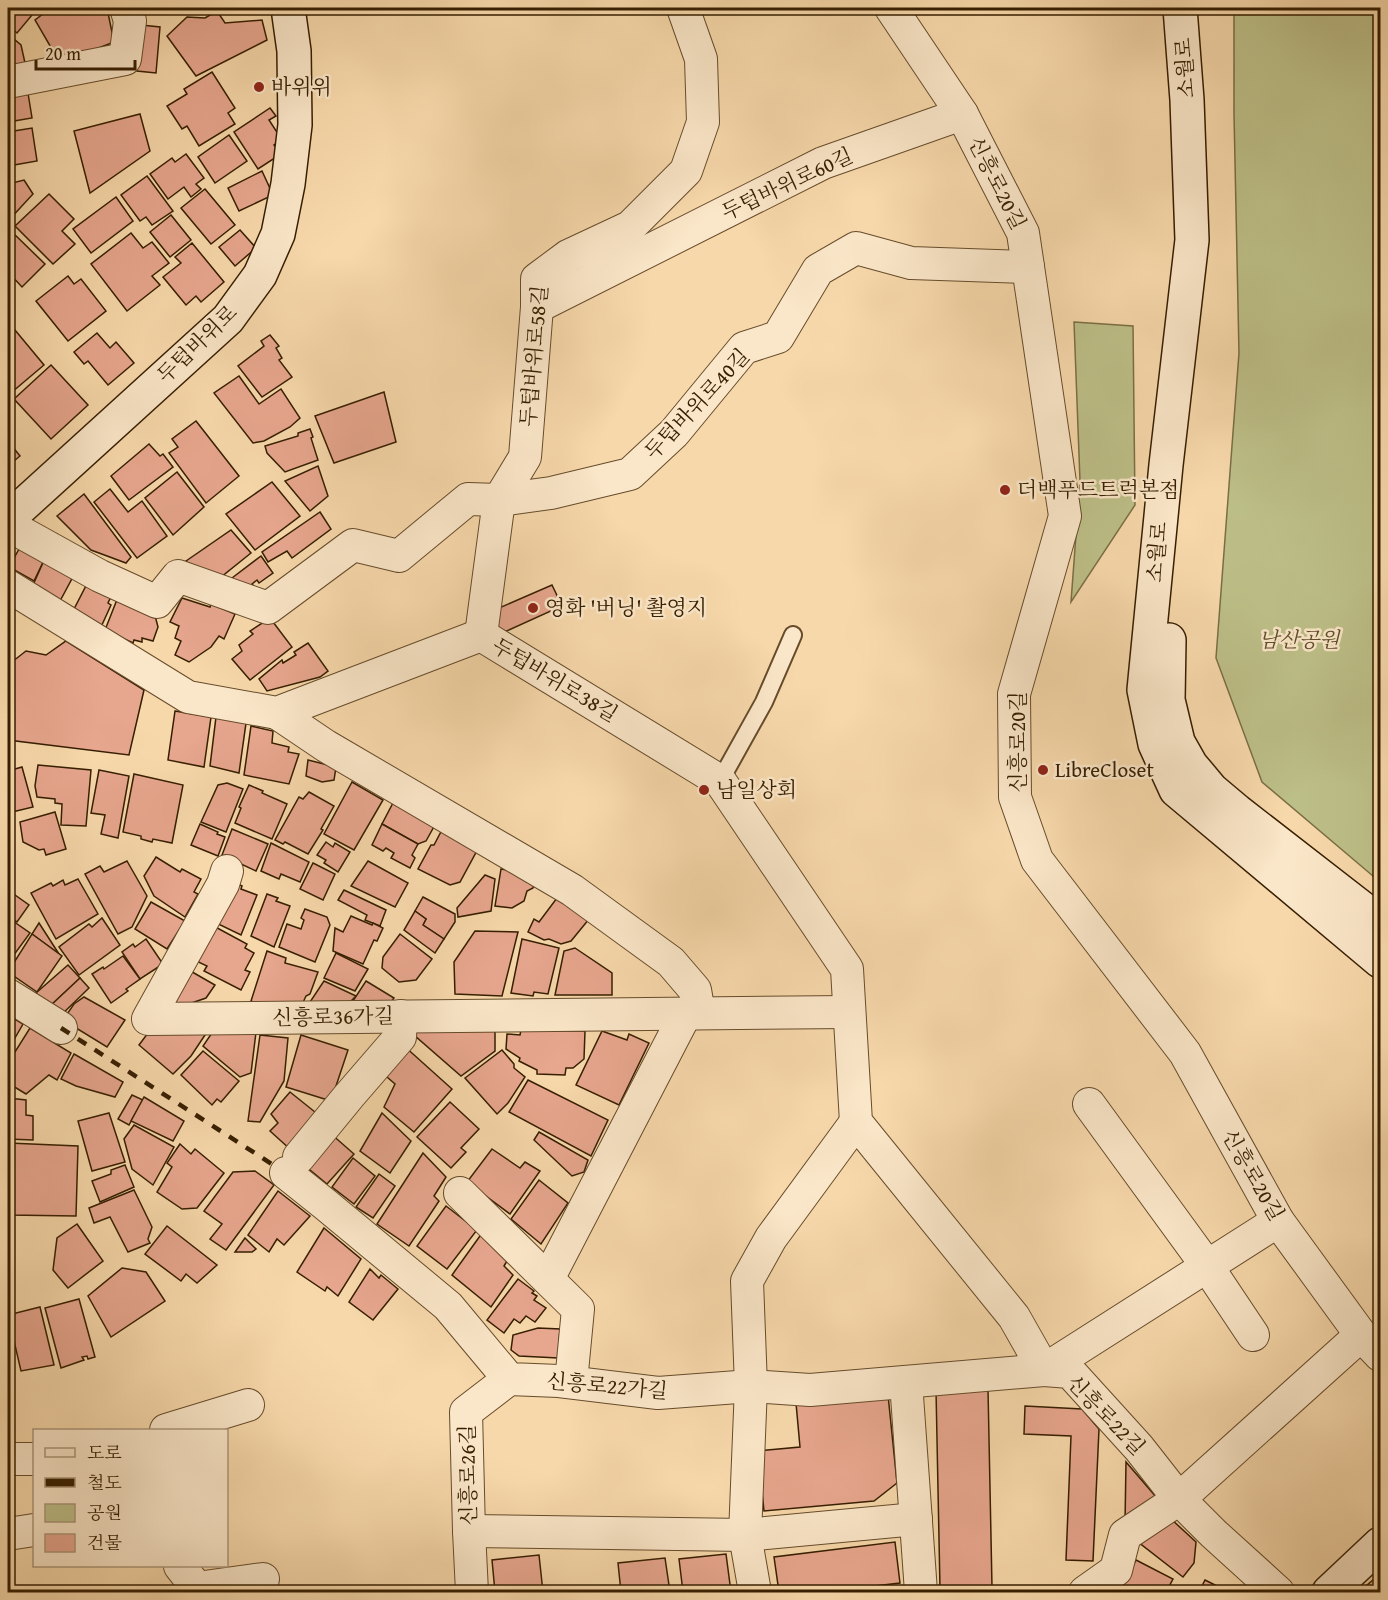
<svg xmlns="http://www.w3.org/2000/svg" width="1388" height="1600" font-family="'Gentium Book Plus','Noto Serif KR',serif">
<rect width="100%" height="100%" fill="#f7d8aa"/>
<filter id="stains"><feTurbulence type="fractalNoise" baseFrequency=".00333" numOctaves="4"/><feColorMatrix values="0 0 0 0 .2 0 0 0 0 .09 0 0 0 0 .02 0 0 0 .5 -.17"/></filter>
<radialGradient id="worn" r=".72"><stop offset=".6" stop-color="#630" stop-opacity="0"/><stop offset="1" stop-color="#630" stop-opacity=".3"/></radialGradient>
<g fill="#bdbf88" stroke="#7a6e44" stroke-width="1.5">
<path d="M1234 8H1380V882L1262 782 1216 658 1239 353 1234 114Z"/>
<path d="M1074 322 1133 326 1135 505 1071 602 1080 481Z"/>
</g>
<g fill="#e7a68e" stroke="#361e01" stroke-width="1.5">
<path d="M8 8H35L37 9 17 33 8 25Z"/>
<path d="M51 8H107L114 42 60 63 35 20Z"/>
<path d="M172 8H207L202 12 171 10Z"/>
<path d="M217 11 225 23 262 20 267 40 196 76 167 36 187 17 205 18Z"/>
<path d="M141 25 160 27 156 73 137 71Z"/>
<path d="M8 34 21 45 25 63 8 66Z"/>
<path d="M212 72 235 108 228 113 235 124 199 146 187 126 182 129 167 106 187 94 184 89Z"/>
<path d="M27 87 32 118 8 122V91Z"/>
<path d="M270 108 276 116 269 120 282 140 274 145 281 154 258 169 234 132Z"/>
<path d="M140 114 150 151 90 193 74 131Z"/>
<path d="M32 128 37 161 8 166V132Z"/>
<path d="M229 135 247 161 215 183 198 157Z"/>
<path d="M186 154 204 178 196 184 201 189 191 197 184 187 168 199 150 174 172 158 175 162Z"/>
<path d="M262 171 273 195 239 211 228 188Z"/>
<path d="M147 176 173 211 152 225 146 217 140 221 121 195Z"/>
<path d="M24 180 33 194 8 221V184Z"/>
<path d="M205 189 235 225 211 244 181 208Z"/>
<path d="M49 194 74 219 62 231 75 244 53 264 15 226Z"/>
<path d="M116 197 133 221 91 253 73 229Z"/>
<path d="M171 215 191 240 170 257 150 232Z"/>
<path d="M240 230 256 248 235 266 219 247Z"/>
<path d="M11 231 45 264 22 287 8 272V235Z"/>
<path d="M131 233 143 248 152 242 169 263 152 276 160 285 127 311 91 264Z"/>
<path d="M192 243 224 282 201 302 196 296 186 305 163 277 181 263 175 257Z"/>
<path d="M68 276 74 284 81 279 106 311 68 341 36 301Z"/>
<path d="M10 324 44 365 12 392 8 381V325Z"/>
<path d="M97 333 110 348 116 342 134 363 108 385 88 361 84 364 74 352Z"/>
<path d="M270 335 279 346 276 348 282 358 279 360 292 377 262 397 238 366 264 346 261 341Z"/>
<path d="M51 365 88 405 51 439 14 399Z"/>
<path d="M239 376 259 404 281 389 300 418 290 427 264 441 253 443 214 393Z"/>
<path d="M384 392 396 442 334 463 315 416Z"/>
<path d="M196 421 239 476 206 503 169 453 178 447 172 439Z"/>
<path d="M310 429 313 437 311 438 318 460 285 472 267 453 265 446 298 436V433Z"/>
<path d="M8 441 20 456 8 466Z"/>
<path d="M149 444 160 456 163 454 173 467 129 500 111 476Z"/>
<path d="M318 466 328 496 310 511 285 481Z"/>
<path d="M177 472 204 507 173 535 145 498Z"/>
<path d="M272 482 300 516 255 550 226 514Z"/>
<path d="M110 489 128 512 142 501 167 536 137 558 94 502Z"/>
<path d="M84 494 131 557 126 563 91 550 57 516Z"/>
<path d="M320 512 331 529 292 558 287 551 268 562 262 552Z"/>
<path d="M231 530 251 553 216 581 197 572 186 561Z"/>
<path d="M23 542 46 556 34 581 9 567Z"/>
<path d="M46 556 75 573 60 601 33 585Z"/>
<path d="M261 556 273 573 259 583 257 580 252 584 255 587 228 581Z"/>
<path d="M89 580 114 590 108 603 111 605 101 627 73 611Z"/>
<path d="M552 585 562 606 500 634 490 612Z"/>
<path d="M120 592 152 604 158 627 153 641 142 638V642L134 640 133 643 105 630Z"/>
<path d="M182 598 210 607 211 604 235 614 224 639 219 636 211 647 189 662 175 655 181 641 175 638 179 626 170 622Z"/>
<path d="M270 618 292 647 250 680 232 659 242 651 239 645 253 634 250 631Z"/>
<path d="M66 641 144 690 129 755 8 740V665L26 651 46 655Z"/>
<path d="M308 643 328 671 320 677 267 691 259 679 282 660 283 663 296 655 294 652Z"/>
<path d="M175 711 211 717 204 767 168 760Z"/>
<path d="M216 717 246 723 239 773 210 766Z"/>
<path d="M251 726 273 731 272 743 289 747 288 752 299 754 289 784 244 775Z"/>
<path d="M308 760 336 767 334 780 322 782 306 776Z"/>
<path d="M38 765 91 770 86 826 61 825 62 804 55 803V799L37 797 35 786Z"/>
<path d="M22 767 33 807 8 813V771Z"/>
<path d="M99 770 129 776 118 838 101 834 105 815 91 813Z"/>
<path d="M134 774 183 785 172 843 153 839 152 842 141 839V836L123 832Z"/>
<path d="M352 782 383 800 354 850 324 834Z"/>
<path d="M227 783 243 789 226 832 201 822 218 785Z"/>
<path d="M249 785 263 791 262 793 287 804 272 839 235 823 241 808 239 807Z"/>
<path d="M309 792 334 806 321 829 323 830 308 854 285 842 283 844 275 840 299 797 303 799Z"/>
<path d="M394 801 436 823 426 841 418 844 382 824Z"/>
<path d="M55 812 66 849 46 855 44 849 39 850 23 842 20 822Z"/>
<path d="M200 824 218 832 217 834 225 837 218 856 191 845Z"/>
<path d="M382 824 418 844 412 855 415 858 410 868 391 858 394 853 386 848 383 851 372 845Z"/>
<path d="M444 826 480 845 460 882 450 885 418 869 431 845H434Z"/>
<path d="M232 829 268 844 256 871 222 855Z"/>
<path d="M326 842 333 847 335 843 350 852 338 872 324 863 326 860 317 855Z"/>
<path d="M271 843 309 862 300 882 281 874 279 879 261 871Z"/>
<path d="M156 857 180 872 182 869 201 879 194 892 198 894 185 917 154 896 144 876Z"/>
<path d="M127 861 147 896 132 927 118 934 85 874 100 866 104 872Z"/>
<path d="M368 861 408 883 395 907 351 886Z"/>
<path d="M313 863 335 874 323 900 300 889Z"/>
<path d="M501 869 537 875 533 888 527 891 524 901 512 908 495 906Z"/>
<path d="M485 875 495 879 491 911 458 917 457 908Z"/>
<path d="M78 879 98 914 56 939 31 893 51 883 53 886 63 880 65 885Z"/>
<path d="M231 881 242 886 241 889 257 895 241 935 212 921Z"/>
<path d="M8 890 29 905 17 922 8 915Z"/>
<path d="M344 890 386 910 380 926 365 920 367 915 338 900Z"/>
<path d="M267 894 278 898 276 901 290 906 274 947 251 936Z"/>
<path d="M560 894 594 913 571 941 561 944 549 939 544 940 528 932 534 919 539 922Z"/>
<path d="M423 897 455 914V922L444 939 423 925 426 919 415 911Z"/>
<path d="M151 902 185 921 167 949 135 929Z"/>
<path d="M305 909 327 917 330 925 315 962 279 947 287 924 301 929 304 920 301 918Z"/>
<path d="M415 911 426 919 423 925 444 939 435 953 404 930Z"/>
<path d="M351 916 372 925 373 923 383 928 377 941 374 940 363 964 333 951 335 928 343 932Z"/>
<path d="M102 918 120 945 79 975 59 947 89 924 92 927Z"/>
<path d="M10 919 30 933 8 963V922Z"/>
<path d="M39 923 59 954 32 934Z"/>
<path d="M208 923 247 944 245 948 254 953 245 970 250 972 241 990 204 971 207 966 190 958Z"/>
<path d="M475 931 518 932 502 996 455 994 454 962Z"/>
<path d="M32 934 62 956 37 992 8 972Z"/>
<path d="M400 934 432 959 416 980 399 982 382 968 383 957Z"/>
<path d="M146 939 163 964 140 979 122 952 133 944 135 947Z"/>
<path d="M522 939 559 948 548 994 534 992 533 996 511 993Z"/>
<path d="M575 948 612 973V995H555L564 951Z"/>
<path d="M267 951 286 958 285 963 318 972 310 994 306 996 300 1009 265 1007 251 1001Z"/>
<path d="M336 953 368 969 355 991 324 978Z"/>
<path d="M123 956 140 979 126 989 128 991 111 1003 92 974 103 967 104 969Z"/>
<path d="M68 965 80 978 49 1007 36 993Z"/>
<path d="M187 969 215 985 206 998 177 1008 165 1002Z"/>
<path d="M80 978 89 988 58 1018 49 1007Z"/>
<path d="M324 981 356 996 349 1003 310 1002Z"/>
<path d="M366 981 394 998 388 1006 351 1004Z"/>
<path d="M84 997 125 1020 107 1047 63 1020 74 1004Z"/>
<path d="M8 1015 23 1024 8 1050Z"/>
<path d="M218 1024H257L251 1073 240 1077 203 1046Z"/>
<path d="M419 1027 495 1029V1051L461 1076 414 1035Z"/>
<path d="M30 1028 71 1053 57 1080 49 1075 26 1094 8 1083V1063Z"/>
<path d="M521 1030 585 1031 584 1059 573 1068H566L565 1075 537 1074V1070L519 1061 520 1058 506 1049 507 1034 520 1035Z"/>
<path d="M602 1031 627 1040 629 1034 649 1043 619 1105 576 1085Z"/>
<path d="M207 1032 191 1056 173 1074 139 1045 148 1033Z"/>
<path d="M260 1035 288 1038 284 1081 260 1122 248 1121Z"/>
<path d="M301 1035 348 1050 331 1101 286 1087Z"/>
<path d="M403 1045 452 1089 414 1132 384 1107 395 1084 380 1071Z"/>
<path d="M502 1050 514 1064V1068L525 1077 508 1103 497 1114 465 1078Z"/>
<path d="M203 1051 239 1081 221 1102 217 1099 212 1105 181 1075Z"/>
<path d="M74 1054 123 1082 115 1097 76 1086 61 1079Z"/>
<path d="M528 1080 608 1120 591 1156 509 1112Z"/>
<path d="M290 1092 320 1116 291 1150 270 1131 278 1123 271 1114Z"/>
<path d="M132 1095 143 1100 129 1125 118 1119Z"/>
<path d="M144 1097 184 1121 173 1141 131 1121Z"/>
<path d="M8 1098 26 1100V1115L33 1116V1140L8 1139Z"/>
<path d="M450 1102 479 1129 461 1148 466 1152 451 1168 417 1137Z"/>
<path d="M109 1113 125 1162 92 1171 78 1121Z"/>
<path d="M382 1113 411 1141 390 1173 360 1151Z"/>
<path d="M134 1125 174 1147 153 1185 132 1169 124 1139Z"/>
<path d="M539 1132 588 1160 584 1172 572 1176 534 1140Z"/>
<path d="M330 1133 354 1154 327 1184 304 1165Z"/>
<path d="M8 1143 78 1146 76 1216 8 1215Z"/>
<path d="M180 1144 191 1154 195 1149 224 1173 197 1208 182 1209 157 1192 172 1167 167 1163Z"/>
<path d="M492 1149 520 1168 525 1162 540 1171 510 1214 467 1182Z"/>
<path d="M423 1153 446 1177 434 1196 439 1201 409 1246 377 1224Z"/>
<path d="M353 1158 375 1176 354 1204 332 1187Z"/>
<path d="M125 1165 134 1187 100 1202 92 1181 111 1174V1170Z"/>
<path d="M255 1171 274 1185 226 1250 210 1239 222 1224 204 1211 233 1172Z"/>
<path d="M379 1174 395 1186 373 1218 356 1207Z"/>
<path d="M539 1180 568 1203 541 1244 511 1219Z"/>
<path d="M134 1190 152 1227 148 1239 150 1243 128 1252 110 1217 94 1223 89 1208Z"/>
<path d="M278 1191 310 1216 284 1245 277 1239 269 1252 248 1235Z"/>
<path d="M446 1206 477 1230 447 1269 417 1246Z"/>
<path d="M77 1224 103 1261 68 1288 53 1270 57 1238Z"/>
<path d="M167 1226 217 1265 197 1283 186 1274 181 1281 145 1254Z"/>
<path d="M324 1228 361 1259 338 1296 327 1287 325 1291 297 1272Z"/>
<path d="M485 1229 510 1256 504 1266 513 1275 491 1307 452 1275Z"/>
<path d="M245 1238 256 1249 252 1252H235Z"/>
<path d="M122 1268 146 1272 165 1301 111 1337 88 1296Z"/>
<path d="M370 1269 379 1278 381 1275 398 1289 373 1320 349 1302Z"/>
<path d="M518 1279 534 1291 532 1293 537 1296 534 1300 546 1308 535 1322 526 1316 520 1323 514 1319 504 1333 487 1320Z"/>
<path d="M79 1299 95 1357 88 1359 87 1356 82 1357 84 1360 61 1368 45 1308Z"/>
<path d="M40 1307 54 1365 21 1371 8 1315Z"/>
<path d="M538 1328 560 1329 558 1358 519 1356 511 1350 513 1335Z"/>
<path d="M988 1389 992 1587 940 1588 936 1390Z"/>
<path d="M888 1395 897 1483 874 1501 764 1511 758 1451 800 1447 796 1403Z"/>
<path d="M1025 1406 1082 1409 1099 1429 1093 1561 1066 1560 1071 1436 1024 1434Z"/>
<path d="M1126 1462 1157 1498 1125 1524Z"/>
<path d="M1170 1518 1196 1542 1194 1563 1183 1577 1133 1538Z"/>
<path d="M895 1542 900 1583 823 1592H779L774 1557Z"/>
<path d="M726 1554 731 1592H683L679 1559Z"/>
<path d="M539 1555 543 1592H495L492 1560Z"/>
<path d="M665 1558 670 1592H621L618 1563Z"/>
<path d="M1136 1560 1173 1579 1166 1592H1120Z"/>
<path d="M1380 1574V1592H1359Z"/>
<path d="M1205 1580 1229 1592H1199Z"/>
</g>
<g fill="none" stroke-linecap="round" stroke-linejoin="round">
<defs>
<path id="lane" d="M720 781 764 702 793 635"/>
<g id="street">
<path d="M8 82 125 59 130 21 126 8"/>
<path d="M962 114 1023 233 1065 516 1014 694 1015 797 1037 860 1185 1053 1278 1221 1361 1335 1380 1355"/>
<path d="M537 307 823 163 962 114 891 8"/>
<path d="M8 525 100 576 157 602 178 576 268 608 353 545 399 556 468 499 499 500 551 493 630 474 674 433 744 348 778 337 818 270 856 248 911 263 1028 267"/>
<path d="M8 586 188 697 277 713 481 635 720 781 847 969 856 1122 1014 1317 1044 1370 1070 1372 1139 1448 1179 1499 1214 1534 1278 1592"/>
<path d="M481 635 499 500 525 457 537 307V279L568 256 630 227 686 171 703 122 701 59 683 8"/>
<path d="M277 713 326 746 572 890 671 962 695 990 699 1013"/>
<path d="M227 871 223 884 148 1019 849 1012"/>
<path d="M8 995 61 1028"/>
<path d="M1089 1104 1207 1266 1253 1335"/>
<path d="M299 1157 349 1096 400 1037 401 1016"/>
<path d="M286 1173 326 1205 448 1306 509 1379 559 1381 658 1393 751 1386 810 1390 1044 1370 1278 1221"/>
<path d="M460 1193 578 1309 571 1382"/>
<path d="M548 1279 686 1013"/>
<path d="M906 1382 921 1592"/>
<path d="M166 1430 248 1405"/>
<path d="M8 1459H34"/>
<path d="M469 1531 745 1535 916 1519"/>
<path d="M8 1534 34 1530"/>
<path d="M180 1566 197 1588 263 1579"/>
<path d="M472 1592 469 1531 466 1412 509 1379"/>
<path d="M755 1592 745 1535 751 1386 747 1281 771 1238 856 1122"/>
<path d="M1085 1592 1116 1570 1125 1535 1179 1499 1361 1335"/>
</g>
<g id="secondary">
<path d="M1180 8 1187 100 1192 240 1166 465 1144 690 1155 744 1176 790 1380 961"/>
<path d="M8 519 228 319 260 275 278 234 288 184 295 125 294 51 288 8"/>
<path d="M1169 640 1168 700 1178 742 1191 765 1212 790 1237 811 1380 922"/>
<path d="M1329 1592 1380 1544"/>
</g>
</defs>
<use href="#lane" stroke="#664c2b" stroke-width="20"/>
<use href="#street" stroke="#664c2b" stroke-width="34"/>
<use href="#secondary" stroke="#361e01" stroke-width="36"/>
<use href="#lane" stroke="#fae6c8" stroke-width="16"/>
<use href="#street" stroke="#fae6c8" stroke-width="32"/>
<use href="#secondary" stroke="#fae6c8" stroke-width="33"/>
<path stroke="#361e01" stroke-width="4.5" stroke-dasharray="10 10" stroke-linecap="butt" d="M61 1028 278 1168"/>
</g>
<g fill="#8f2418" stroke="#fae6c8" stroke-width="2">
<circle cx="259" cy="87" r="6"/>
<circle cx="1005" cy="490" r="6"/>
<circle cx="533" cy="608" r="6"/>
<circle cx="1043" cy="770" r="6"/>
<circle cx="704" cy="790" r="6"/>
</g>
<g text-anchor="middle" stroke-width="5" stroke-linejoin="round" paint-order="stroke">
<g font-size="21" fill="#361e01" stroke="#fae6c8">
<text transform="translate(1185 68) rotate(-94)" y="7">소월로</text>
<text transform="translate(997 183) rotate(63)" y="7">신흥로20길</text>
<text transform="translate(787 184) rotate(-25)" y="7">두텁바위로60길</text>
<text transform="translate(197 344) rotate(-44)" y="7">두텁바위로</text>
<text transform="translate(534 356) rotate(-85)" y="7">두텁바위로58길</text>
<text transform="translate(697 404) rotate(-47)" y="7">두텁바위로40길</text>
<text transform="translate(1157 552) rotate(-85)" y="7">소월로</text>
<text transform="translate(555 680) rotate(31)" y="7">두텁바위로38길</text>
<text transform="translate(1018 742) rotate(-90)" y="7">신흥로20길</text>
<text transform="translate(333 1017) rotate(-1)" y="7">신흥로36가길</text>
<text transform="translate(1253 1175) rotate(60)" y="7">신흥로20길</text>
<text transform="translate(607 1386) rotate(5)" y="7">신흥로22가길</text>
<text transform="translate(1106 1415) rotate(46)" y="7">신흥로22길</text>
<text transform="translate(468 1475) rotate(-91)" y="7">신흥로26길</text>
</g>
<g font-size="21" fill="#361e01" stroke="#fae6c8" text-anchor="start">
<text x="271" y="94">바위위</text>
<text x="1017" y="497">더백푸드트럭본점</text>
<text x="545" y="615">영화 '버닝' 촬영지</text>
<text x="1055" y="777">LibreCloset</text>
<text x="716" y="797">남일상회</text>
</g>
<g font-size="21" font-style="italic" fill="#5e4e2a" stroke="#fae6c8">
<text x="1299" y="647">남산공원</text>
</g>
</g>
<rect width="1388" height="1600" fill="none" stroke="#f7d8aa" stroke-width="30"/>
<rect x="9" y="9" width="1370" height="1582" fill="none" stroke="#361e01" stroke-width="3"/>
<rect x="15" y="15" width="1358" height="1570" fill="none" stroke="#361e01" stroke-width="1.5"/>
<rect x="33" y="1429" width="195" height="138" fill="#fae6c8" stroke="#ac9678" stroke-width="1.5"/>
<rect x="45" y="1448" width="30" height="9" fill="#fae6c8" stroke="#ac9678" stroke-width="1.5"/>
<text x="87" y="1459" font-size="18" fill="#361e01">도로</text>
<rect x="45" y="1478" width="30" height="9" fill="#361e01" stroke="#ac9678" stroke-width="1.5"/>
<text x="87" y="1489" font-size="18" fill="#361e01">철도</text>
<rect x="45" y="1504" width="30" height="18" fill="#bdbf88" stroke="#ac9678" stroke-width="1.5"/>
<text x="87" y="1519" font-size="18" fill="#361e01">공원</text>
<rect x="45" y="1534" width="30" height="18" fill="#e7a68e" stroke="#ac9678" stroke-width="1.5"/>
<text x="87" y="1549" font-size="18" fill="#361e01">건물</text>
<path d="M36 60v9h99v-9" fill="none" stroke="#361e01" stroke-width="3"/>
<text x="45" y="60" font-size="18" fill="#361e01" stroke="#fae6c8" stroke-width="4.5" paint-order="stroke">20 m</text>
<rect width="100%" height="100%" filter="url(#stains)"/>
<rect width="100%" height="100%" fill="url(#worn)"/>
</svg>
